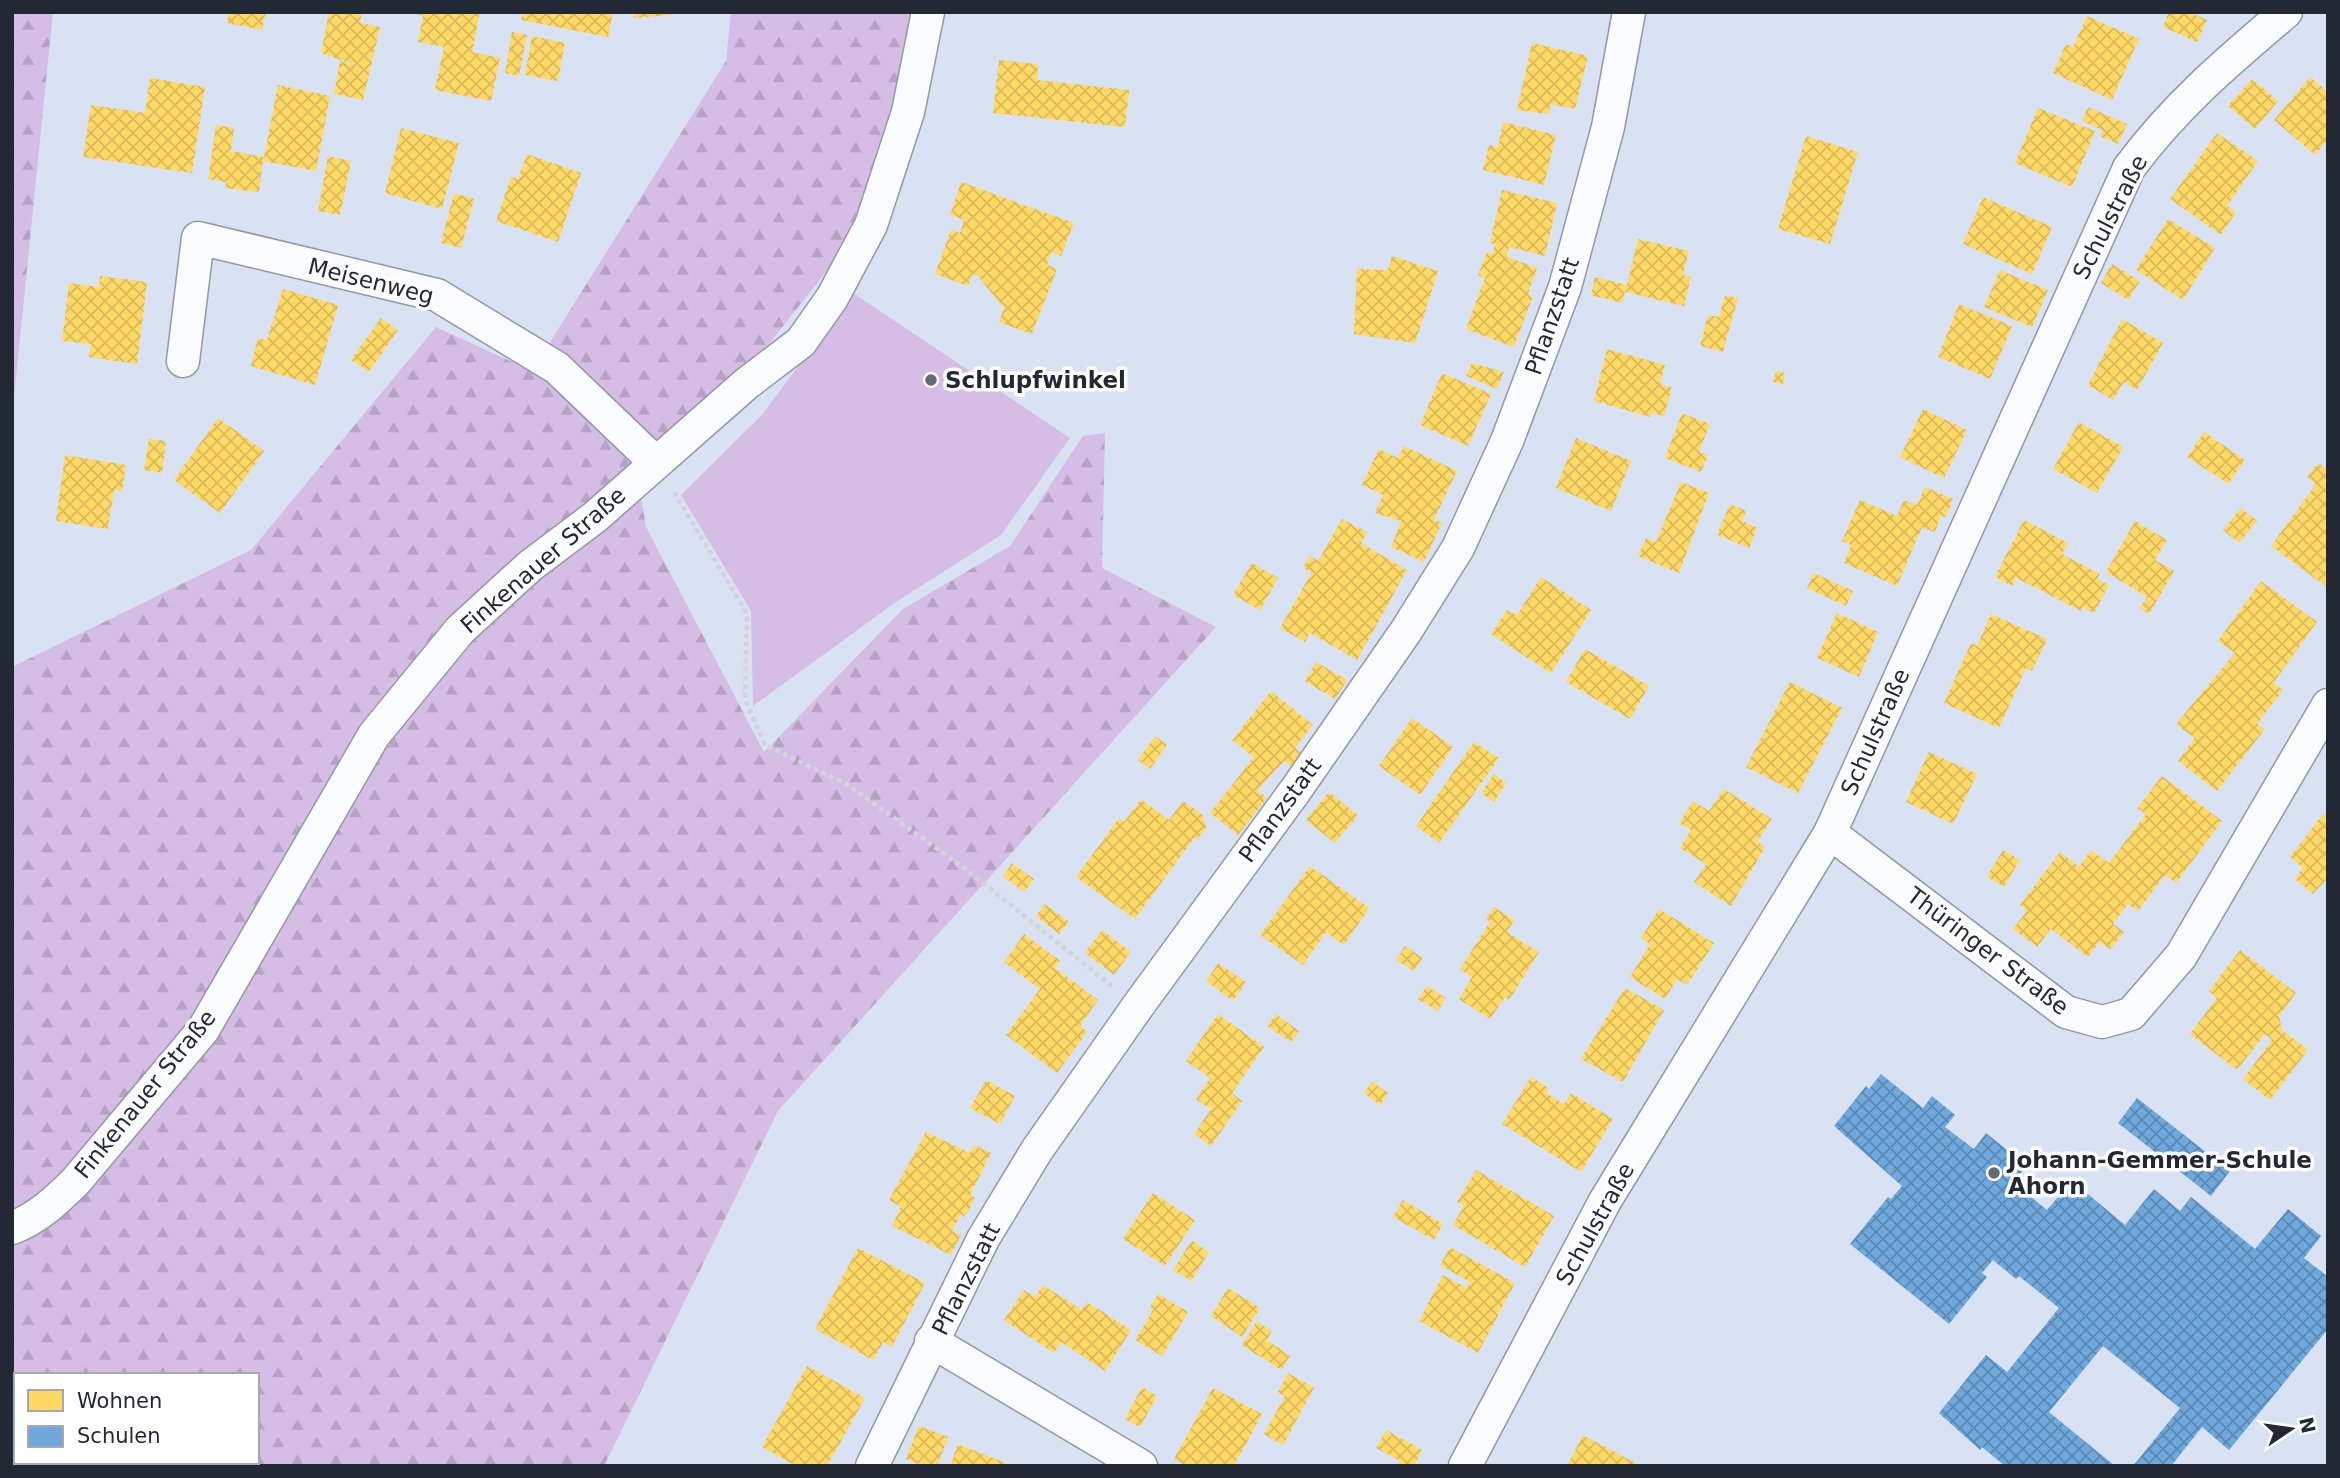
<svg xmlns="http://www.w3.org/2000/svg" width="2340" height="1478" font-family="'DejaVu Sans',sans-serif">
<defs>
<pattern id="forest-firs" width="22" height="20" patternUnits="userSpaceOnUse" patternTransform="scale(1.75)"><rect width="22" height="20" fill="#d6bde6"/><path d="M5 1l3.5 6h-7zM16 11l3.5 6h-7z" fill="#b7a2c6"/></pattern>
<pattern id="homes-cross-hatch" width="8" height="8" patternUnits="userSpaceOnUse" patternTransform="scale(1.75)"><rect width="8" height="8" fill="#ffd966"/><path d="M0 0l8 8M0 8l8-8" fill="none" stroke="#daba59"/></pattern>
<pattern id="schools-cross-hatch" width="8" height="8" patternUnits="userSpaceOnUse" patternTransform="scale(1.75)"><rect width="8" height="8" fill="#6fa8dc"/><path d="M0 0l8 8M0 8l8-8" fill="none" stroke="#5b89b3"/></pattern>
</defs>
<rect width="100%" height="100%" fill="#d8e2f2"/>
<g fill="url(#forest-firs)" fill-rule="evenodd">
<path d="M12 12H53L12 417Z"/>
<path d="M731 12H912L895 104 844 249 735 387 638 480 646 527 764 752 903 609 1010 546 1083 436 1105 433 1102 568 1216 627 778 1111 604 1466H12V667L251 550 436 327 532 371 726 61ZM16 1375H257V1462H16Z"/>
</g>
<path fill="#d6bde6" d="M853 293 1070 438 1001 535 896 602 753 706 751 611 681 495 761 416Z"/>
<g fill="url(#homes-cross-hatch)">
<path d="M229 12H266L262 30 227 23Z"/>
<path d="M329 12H362L360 23 380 27 363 100 334 94 340 61 361 67 321 53Z"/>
<path d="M412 12H480L472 52 500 58 491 101 435 90 444 47 418 42 423 16Z"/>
<path d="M523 12H613L608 37 521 20Z"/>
<path d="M634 12H671V15L634 18Z"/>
<path d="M2169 12H2189L2207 20 2197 42 2163 27Z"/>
<path d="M2087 16 2139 39 2112 100 2053 73 2066 44 2073 47Z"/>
<path d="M512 32 527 35 519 76 505 73Z"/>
<path d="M532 36 565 43 558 81 525 75Z"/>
<path d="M1532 43 1588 56 1575 109 1551 104 1549 114 1517 110Z"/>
<path d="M999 60 1038 64 1037 80 1129 90 1125 127 993 113Z"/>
<path d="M2310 77 2328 92V139L2315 155 2274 120Z"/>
<path d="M150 78 205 87 192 173 83 157 91 105 145 113Z"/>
<path d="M2252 79 2278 101 2255 129 2228 106Z"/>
<path d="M278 85 330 96 316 171 263 161 259 192 225 188 226 182 208 179 216 125 234 128 231 151 264 157Z"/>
<path d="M2088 107 2127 124 2118 144 2100 136 2103 130 2082 121Z"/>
<path d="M2038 108 2095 131 2072 187 2015 163Z"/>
<path d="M1503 122 1556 135 1544 185 1483 170 1489 145 1498 147Z"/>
<path d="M401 128 459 143 442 209 385 193Z"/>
<path d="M2217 133 2258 161 2227 206 2236 212 2221 235 2170 199Z"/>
<path d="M1806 136 1858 152 1830 244 1778 229Z"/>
<path d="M527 154 581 173 558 242 496 221 511 177 518 179Z"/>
<path d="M328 156 351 161 340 215 318 211Z"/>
<path d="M961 182 1074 223 1061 256 1051 252 1047 265 1057 269 1032 334 999 322 1004 308 977 275 973 274 968 286 935 274 951 230 960 233 964 220 950 215Z"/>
<path d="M1502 190 1557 203 1545 256 1509 247 1507 257 1537 268 1528 294 1533 296 1514 347 1466 329 1485 278 1478 275 1487 252 1493 254 1495 244 1490 243Z"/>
<path d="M454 193 474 199 461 248 441 243Z"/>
<path d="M1983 197 2052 227 2032 274 1963 244Z"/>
<path d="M2168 219 2215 248 2183 300 2136 270Z"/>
<path d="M1638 239 1689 251 1683 275 1691 277 1684 306 1625 292 1622 303 1591 295 1595 277 1627 285Z"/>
<path d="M1392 256 1438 271 1415 343 1354 334 1357 269 1388 270Z"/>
<path d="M2112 264 2140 281 2128 300 2101 283Z"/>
<path d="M2000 270 2048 290 2032 327 1984 307Z"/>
<path d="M100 276 147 282 137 364 89 357 91 344 62 341 69 283 99 287Z"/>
<path d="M283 289 338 305 315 385 251 366 258 338 267 340Z"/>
<path d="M1725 295 1738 298 1723 352 1700 346 1708 315 1719 317Z"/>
<path d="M1959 304 2012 326 1990 379 1938 357Z"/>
<path d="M381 318 398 330 369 372 351 360Z"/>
<path d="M2122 319 2163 343 2137 390 2124 382 2113 400 2088 385Z"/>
<path d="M1607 349 1665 365 1660 384 1672 387 1664 416 1652 413 1650 417 1594 401Z"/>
<path d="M1472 363 1504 372 1497 389 1466 376Z"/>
<path d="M1776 371 1785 373 1783 385 1773 382Z"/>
<path d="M1442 373 1491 394 1468 446 1420 425Z"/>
<path d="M1923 409 1967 430 1944 478 1900 457Z"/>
<path d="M1682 413 1710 424 1699 452 1708 455 1701 472 1665 458Z"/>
<path d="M218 418 264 451 220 513 174 480Z"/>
<path d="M2079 422 2123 447 2097 493 2053 469Z"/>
<path d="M2204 432 2245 460 2228 484 2187 457Z"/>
<path d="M1576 438 1631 461 1611 511 1556 488Z"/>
<path d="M149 439 166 441 162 473 144 470Z"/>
<path d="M1404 446 1457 471 1434 519 1442 523 1424 562 1391 547 1401 521 1375 513 1383 495 1362 485 1379 449 1398 458Z"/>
<path d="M65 455 126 465 122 491 114 490 108 529 56 521Z"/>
<path d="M2318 463 2328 470V588L2271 546 2316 484 2307 477Z"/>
<path d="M1681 482 1709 493 1679 573 1638 556 1646 538 1656 542Z"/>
<path d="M1925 487 1953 499 1946 517 1941 516 1935 532 1922 527 1897 586 1844 563 1851 545 1842 541 1860 500 1897 516 1904 500 1917 505Z"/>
<path d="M1730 504 1746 511 1742 521 1757 528 1749 548 1717 535Z"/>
<path d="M2241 508 2257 521 2239 543 2223 530Z"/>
<path d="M1342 519 1367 532 1361 543 1407 570 1357 660 1310 633 1305 642 1280 628 1312 572 1303 568 1310 556 1318 561Z"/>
<path d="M2024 520 2068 543 2062 554 2100 574 2097 579 2109 585 2094 613 2082 607 2081 611 2016 578 2012 586 1995 577Z"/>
<path d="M2135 521 2167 540 2155 560 2174 571 2149 614 2140 608 2147 597 2106 572Z"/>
<path d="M1252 563 1278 578 1260 610 1233 595Z"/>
<path d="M1814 573 1853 591 1846 606 1807 588Z"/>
<path d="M1541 577 1591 610 1551 673 1491 634 1507 610 1517 615Z"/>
<path d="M2261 581 2317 622 2274 682 2265 676 2283 690 2257 724 2265 729 2217 791 2178 761 2195 738 2176 724 2235 653 2218 641Z"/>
<path d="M1837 613 1878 632 1859 677 1817 658Z"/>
<path d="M1991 614 2047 639 2032 671 2026 668 1999 728 1944 703 1971 643 1977 646Z"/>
<path d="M1585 649 1649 686 1630 719 1566 682Z"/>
<path d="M1316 662 1347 680 1335 699 1305 681Z"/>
<path d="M1790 682 1842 708 1798 793 1746 767Z"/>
<path d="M1271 691 1313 725 1295 748 1302 754 1292 767 1284 761 1257 790 1267 798 1238 835 1210 813 1254 757 1232 740Z"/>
<path d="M1412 718 1453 747 1420 795 1379 766Z"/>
<path d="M1155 736 1167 745 1150 769 1138 760Z"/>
<path d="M1474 742 1499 758 1439 843 1416 826Z"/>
<path d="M1929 752 1977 774 1953 824 1906 802Z"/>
<path d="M1494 774 1506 783 1494 802 1481 793Z"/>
<path d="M2162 776 2222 821 2176 883 2165 875 2138 911 2128 904 2113 924 2124 932 2110 950 2100 941 2088 957 2051 929 2037 947 2013 929 2027 911 2020 905 2060 852 2079 867 2091 850 2109 863 2146 814 2137 808Z"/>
<path d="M1724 789 1772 819 1757 842 1765 847 1731 906 1694 882 1706 864 1680 848 1691 830 1679 823 1693 801 1709 811Z"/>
<path d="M1329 792 1358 815 1335 843 1306 820Z"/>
<path d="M1141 799 1169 820 1183 801 1203 815 1206 828 1197 840 1194 838 1135 919 1076 877 1119 818 1124 822Z"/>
<path d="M2323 814 2328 818V878L2313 894 2295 879 2303 868 2290 857Z"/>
<path d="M2003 850 2020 860 2004 887 1987 877Z"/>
<path d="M1012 863 1034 879 1024 892 1003 876Z"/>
<path d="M1310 866 1369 908 1344 945 1326 932 1303 965 1260 935Z"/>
<path d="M1045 904 1069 922 1059 934 1036 916Z"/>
<path d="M1494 907 1514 920 1507 932 1539 952 1509 1000 1505 997 1490 1019 1459 999 1472 977 1460 969 1490 922 1486 919Z"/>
<path d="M1659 909 1714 943 1687 985 1677 979 1665 999 1630 977 1650 944 1641 938Z"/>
<path d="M1102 930 1131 952 1114 975 1085 953Z"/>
<path d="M1024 934 1060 961 1055 968 1098 1000 1080 1026 1087 1032 1057 1073 1006 1035 1040 989 1004 962Z"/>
<path d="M1405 946 1423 958 1414 971 1396 960Z"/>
<path d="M2240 950 2296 993 2279 1016 2282 1030 2308 1050 2270 1100 2243 1079 2272 1040 2265 1034 2237 1070 2190 1034 2217 998 2209 991Z"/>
<path d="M1218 963 1246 982 1233 1001 1206 981Z"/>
<path d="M1427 986 1446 998 1438 1011 1418 999Z"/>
<path d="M1625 988 1664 1010 1623 1082 1581 1059Z"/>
<path d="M1218 1014 1264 1047 1232 1093 1242 1101 1211 1146 1194 1134 1211 1109 1196 1099 1210 1078 1186 1061Z"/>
<path d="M1276 1014 1299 1031 1291 1042 1267 1026Z"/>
<path d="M1531 1077 1549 1088 1546 1093 1564 1104 1571 1093 1613 1119 1581 1172 1502 1124Z"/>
<path d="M986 1080 1015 1096 1000 1124 970 1108Z"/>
<path d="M1372 1081 1388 1093 1380 1105 1364 1093Z"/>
<path d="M926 1132 970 1153 974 1145 991 1153 970 1195 975 1198 965 1217 961 1214 952 1231 961 1235 951 1255 892 1226 901 1207 889 1200Z"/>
<path d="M1476 1170 1554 1216 1525 1267 1453 1225 1464 1206 1457 1202Z"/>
<path d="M1153 1193 1195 1220 1165 1266 1123 1239Z"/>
<path d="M1403 1200 1443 1224 1434 1240 1393 1217Z"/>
<path d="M1192 1240 1209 1252 1191 1281 1173 1270Z"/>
<path d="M1450 1247 1515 1283 1478 1353 1419 1321 1443 1275 1467 1288 1470 1282 1440 1265Z"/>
<path d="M858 1248 925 1283 892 1347 883 1342 873 1360 815 1329Z"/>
<path d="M1043 1285 1082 1310 1087 1302 1131 1330 1105 1371 1061 1342 1054 1353 1004 1320 1024 1290 1035 1297Z"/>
<path d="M1228 1288 1260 1308 1242 1337 1211 1316Z"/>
<path d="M1158 1294 1188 1312 1162 1356 1135 1340 1153 1310 1150 1307Z"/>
<path d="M1257 1321 1272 1331 1267 1340 1290 1356 1281 1370 1242 1345Z"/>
<path d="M807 1366 865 1398 827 1466H796L762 1447Z"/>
<path d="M1288 1373 1314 1388 1283 1445 1264 1434 1285 1396 1278 1392Z"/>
<path d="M1142 1387 1157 1396 1140 1427 1125 1419Z"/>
<path d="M1213 1388 1262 1414 1234 1466H1187L1174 1459Z"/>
<path d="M919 1426 948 1437 937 1466H923L906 1459Z"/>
<path d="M1386 1430 1422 1450 1414 1466H1397L1400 1461 1376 1448Z"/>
<path d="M1583 1435 1641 1466H1567Z"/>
<path d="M958 1444 1013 1466H950Z"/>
</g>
<g fill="url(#schools-cross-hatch)">
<path d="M1881 1074 1923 1108 1932 1096 1955 1115 1945 1127 1974 1149 1986 1133 2027 1166 2013 1182 2047 1210 2072 1181 2125 1225 2154 1189 2180 1211 2191 1197 2255 1249 2288 1209 2321 1236 2304 1258 2328 1277V1329L2229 1450 2202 1427 2171 1466H2133L2180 1408 2103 1346 2049 1412 2115 1466H2005L1982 1447 1980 1450 1939 1413 1986 1355 2007 1372 2059 1308 2019 1276 2016 1279 1993 1260 1982 1273 1987 1277 1949 1324 1850 1244 1888 1197 1891 1199 1902 1186 1834 1126 1866 1086 1869 1089Z"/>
<path d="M2137 1098 2230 1171 2211 1196 2118 1123Z"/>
</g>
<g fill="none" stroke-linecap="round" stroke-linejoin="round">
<defs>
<g id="street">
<path d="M183 361 198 238 437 295 557 368 655 462"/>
<path d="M1830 833 2066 1012 2102 1022 2131 1014 2181 956 2328 705"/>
<path d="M12 1228C38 1218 57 1200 76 1181L203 1030 374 735 460 630 530 566 595 517 746 384 801 342 832 298 871 225 908 112 928 12"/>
<path d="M931 1341 1141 1466"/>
<path d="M872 1466 983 1239 1037 1150 1138 1006 1295 791 1406 631 1458 548 1507 441 1565 287 1608 127 1629 12"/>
<path d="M1465 1466 1605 1201 1830 833 2129 168C2175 106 2227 62 2286 12"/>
</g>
</defs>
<use href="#street" stroke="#9299a6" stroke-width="35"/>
<g stroke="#d1d4d9" stroke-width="4.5" stroke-dasharray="5 3.5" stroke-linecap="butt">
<path d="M674 492 747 614 745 699 765 745 848 785 967 870 1112 986"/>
<path d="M12 1378 16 1383"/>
<path d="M71 1462 74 1466"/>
</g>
<use href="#street" stroke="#f9fbfd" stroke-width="32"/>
</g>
<g fill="#626a76" stroke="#fff" stroke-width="2.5">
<circle cx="931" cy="380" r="7"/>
<circle cx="1994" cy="1173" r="7"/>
</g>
<g text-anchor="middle" stroke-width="7" stroke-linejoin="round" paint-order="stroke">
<g font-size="23" fill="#222934" stroke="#fff">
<text transform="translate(2110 217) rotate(-63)" y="8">Schulstraße</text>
<text transform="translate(371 281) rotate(14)" y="8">Meisenweg</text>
<text transform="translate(1552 316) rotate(-71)" y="8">Pflanzstatt</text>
<text transform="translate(543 560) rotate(-41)" y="8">Finkenauer Straße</text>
<text transform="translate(1875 732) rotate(-66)" y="8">Schulstraße</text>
<text transform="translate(1280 810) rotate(-54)" y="8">Pflanzstatt</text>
<text transform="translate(1988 951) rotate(37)" y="8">Thüringer Straße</text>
<text transform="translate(145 1094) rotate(-51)" y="8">Finkenauer Straße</text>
<text transform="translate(1595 1224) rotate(-61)" y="8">Schulstraße</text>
<text transform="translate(966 1279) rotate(-63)" y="8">Pflanzstatt</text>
</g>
<g font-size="23" font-weight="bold" fill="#222934" stroke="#fff" text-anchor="start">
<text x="945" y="388">Schlupfwinkel</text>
<text x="2008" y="1168">Johann-Gemmer-Schule<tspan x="2008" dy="26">Ahorn</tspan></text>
</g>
</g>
<rect width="2340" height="1478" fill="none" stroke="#222934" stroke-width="28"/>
<rect x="14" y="1373" width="245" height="91" fill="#ffffff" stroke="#a7a9ae" stroke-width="2"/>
<rect x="28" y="1390" width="35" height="21" fill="#ffd966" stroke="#a7a9ae" stroke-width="2"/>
<text x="77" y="1408" font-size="21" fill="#222934">Wohnen</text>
<rect x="28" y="1426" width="35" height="21" fill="#6fa8dc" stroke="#a7a9ae" stroke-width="2"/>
<text x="77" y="1443" font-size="21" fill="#222934">Schulen</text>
<g transform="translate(2291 1429) rotate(77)" stroke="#ffffff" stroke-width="5" paint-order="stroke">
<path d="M0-5L12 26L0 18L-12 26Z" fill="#222934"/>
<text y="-10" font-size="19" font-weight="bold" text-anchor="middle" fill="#222934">N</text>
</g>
</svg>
